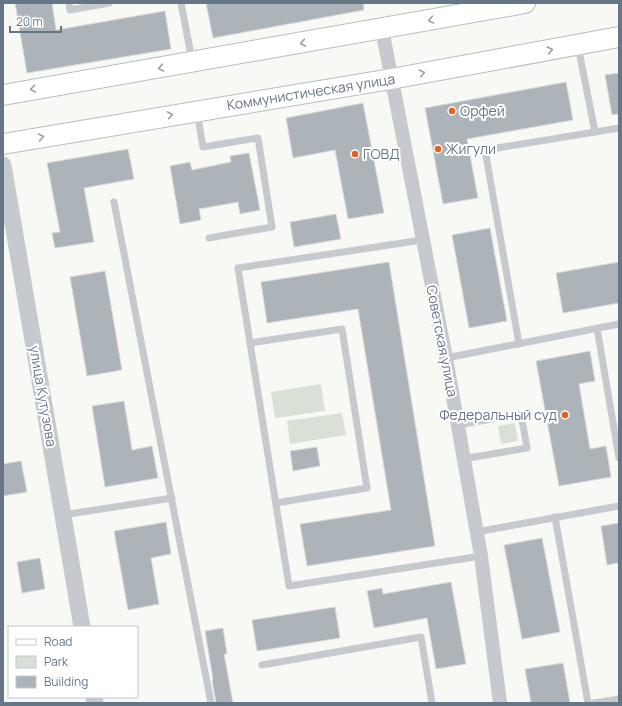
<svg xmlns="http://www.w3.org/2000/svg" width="622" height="706" font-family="Manrope,sans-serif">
<rect width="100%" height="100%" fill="#f8f8f5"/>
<g fill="#d9e0d6">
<path d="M321 384 325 411 275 418 271 392Z"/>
<path d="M342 413 346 435 290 444 287 421Z"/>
<path d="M515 423 518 441 501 444 498 426Z"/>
</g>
<g fill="#acb4ba" stroke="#dadad7">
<path d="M15 3H52L56 30 165 11 171 49 27 73Z"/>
<path d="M206 3H363L364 10 213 38Z"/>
<path d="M619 73V114L612 115 605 75Z"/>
<path d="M566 82 573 120 467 139 478 198 443 204 425 108Z"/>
<path d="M363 103 384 213 348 219 335 150 293 158 286 118Z"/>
<path d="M128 149 134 179 84 188 94 242 55 248 52 233 60 232 47 163Z"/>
<path d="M249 153 260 210 240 214 238 202 199 209 201 220 180 224 170 166 190 162 192 170 231 162 230 156Z"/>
<path d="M336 214 341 239 294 247 290 222Z"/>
<path d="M490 228 507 321 469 328 452 235Z"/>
<path d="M389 262 435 546 307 566 300 524 391 510 358 309 267 323 261 282Z"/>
<path d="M619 262V303L563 313 556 273Z"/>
<path d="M105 271 122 370 87 376 70 277Z"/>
<path d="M590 351 595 381 579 384 590 449 606 446 611 477 559 486 536 361Z"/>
<path d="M124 401 132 450 152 446 158 478 105 487 92 406Z"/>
<path d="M317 447 320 466 293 471 290 451Z"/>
<path d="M21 461 27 492 3 496V464Z"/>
<path d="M166 522 171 554 151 558 159 604 128 610 114 531Z"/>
<path d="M619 523V563L607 565 601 526Z"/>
<path d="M542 538 560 632 522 639 504 545Z"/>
<path d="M40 558 45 589 22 593 17 562Z"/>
<path d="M451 582 466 664 436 669 427 618 374 628 367 591 382 588 383 594Z"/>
<path d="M335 607 340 638 257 651 252 620Z"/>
<path d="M223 628 227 654H224L233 703H216L212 680 213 679 205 631Z"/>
<path d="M563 663 570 703H531L525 669Z"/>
</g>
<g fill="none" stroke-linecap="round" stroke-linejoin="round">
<defs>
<g id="secondary">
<path d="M3 95 525 3"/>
<path d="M3 144 391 79 619 37"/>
</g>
</defs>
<use href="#secondary" stroke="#b8bdc2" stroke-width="22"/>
<g stroke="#c6c9cd" stroke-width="7">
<path d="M69 3 70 10 109 3"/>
<path d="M181 3 192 60"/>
<path d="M578 46 595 132 619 128"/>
<path d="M197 112 203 147 258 138 272 227 209 238"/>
<path d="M114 202 211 703"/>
<path d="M422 240 238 268 289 586 481 556"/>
<path d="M597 328 619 458"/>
<path d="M250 343 342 329 367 488 276 503"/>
<path d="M519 344 485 150 595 132"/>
<path d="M446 358 619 324"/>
<path d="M457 425 521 414 527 448 463 459"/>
<path d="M63 515 172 498"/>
<path d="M555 517 588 703"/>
<path d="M476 532 619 506"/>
<path d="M262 665 421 637 432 703"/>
<path d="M594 703 619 699"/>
</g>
<path stroke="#c6c9cd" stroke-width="14" d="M382 29 446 358 481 556 500 703"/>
<g stroke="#c6c9cd" stroke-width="17">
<path d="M3 165 82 627"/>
<path d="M94 697 95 703"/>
</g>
<use href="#secondary" stroke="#fff" stroke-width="20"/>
</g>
<defs><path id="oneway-chevron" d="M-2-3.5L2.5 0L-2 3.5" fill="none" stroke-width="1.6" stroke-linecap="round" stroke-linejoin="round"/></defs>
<g stroke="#949fab">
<use href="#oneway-chevron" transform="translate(431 20) rotate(170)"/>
<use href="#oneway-chevron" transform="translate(303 43) rotate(170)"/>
<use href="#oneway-chevron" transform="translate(550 50) rotate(-11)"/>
<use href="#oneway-chevron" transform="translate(161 68) rotate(170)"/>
<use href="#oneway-chevron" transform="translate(422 73) rotate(-11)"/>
<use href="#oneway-chevron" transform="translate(33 89) rotate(170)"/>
<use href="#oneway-chevron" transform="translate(170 115) rotate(-10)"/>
<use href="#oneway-chevron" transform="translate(41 137) rotate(-10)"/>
</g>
<g fill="#e95e24" stroke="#fff" stroke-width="1.5">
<circle cx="452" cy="111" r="4"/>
<circle cx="438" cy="149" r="4"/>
<circle cx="355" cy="154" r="4"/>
<circle cx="565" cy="415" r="4"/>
</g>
<g text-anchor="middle" stroke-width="4" stroke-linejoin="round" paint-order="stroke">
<g font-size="14" fill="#667687" stroke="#fff">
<text transform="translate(311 92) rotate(-9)" y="5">Коммунистическая улица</text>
<text transform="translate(442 341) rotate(79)" y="5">Советская улица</text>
<text transform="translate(43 396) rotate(80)" y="5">улица Кутузова</text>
</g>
<g font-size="14" fill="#667687" stroke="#fff" text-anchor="start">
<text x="460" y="116">Орфей</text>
<text x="446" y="154">Жигули</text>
<text x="363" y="159">ГОВД</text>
<text x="557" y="420" text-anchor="end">Федеральный суд</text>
</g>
</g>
<rect width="622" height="706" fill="none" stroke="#667687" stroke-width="8"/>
<rect x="8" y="626" width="130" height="72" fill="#ffffff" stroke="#c2c8cf"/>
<rect x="16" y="639" width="20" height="6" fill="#ffffff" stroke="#c2c8cf"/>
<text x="44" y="646" font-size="12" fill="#667687">Road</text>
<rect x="16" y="656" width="20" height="12" fill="#d9e0d6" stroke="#c2c8cf"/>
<text x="44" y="666" font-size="12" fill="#667687">Park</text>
<rect x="16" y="676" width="20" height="12" fill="#acb4ba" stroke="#c2c8cf"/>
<text x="44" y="686" font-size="12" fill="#667687">Building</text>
<path d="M10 26v6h51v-6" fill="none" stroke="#667687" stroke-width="2"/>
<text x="16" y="26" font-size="12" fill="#667687" stroke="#ffffff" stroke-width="3" paint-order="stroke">20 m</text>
</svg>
